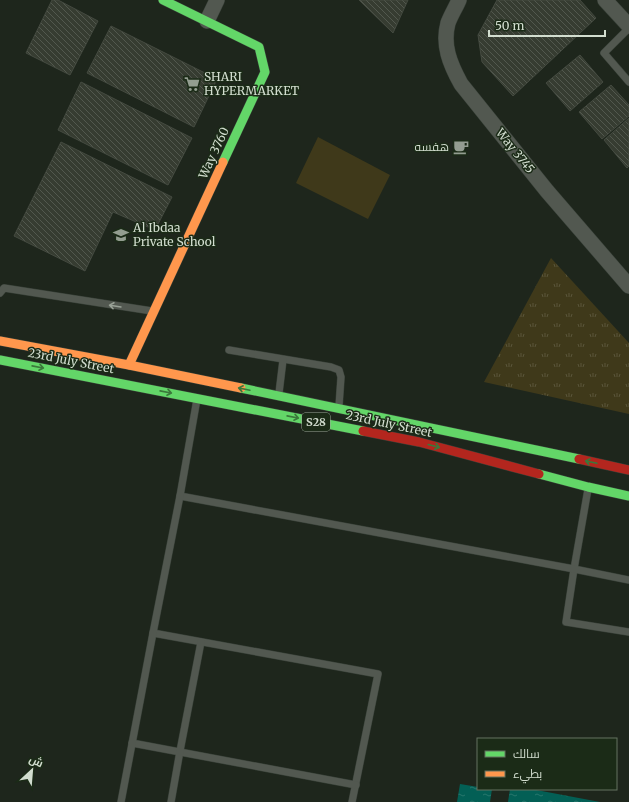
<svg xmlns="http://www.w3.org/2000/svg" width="629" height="802" font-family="Merriweather,Cairo,serif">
<defs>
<pattern id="park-tufts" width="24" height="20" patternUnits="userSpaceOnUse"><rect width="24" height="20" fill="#3f391a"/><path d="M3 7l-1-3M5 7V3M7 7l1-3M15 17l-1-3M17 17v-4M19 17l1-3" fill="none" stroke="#5a553a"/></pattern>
<pattern id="water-ripples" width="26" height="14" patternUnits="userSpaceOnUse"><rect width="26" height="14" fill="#035f55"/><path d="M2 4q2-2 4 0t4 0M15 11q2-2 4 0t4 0" fill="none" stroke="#27766c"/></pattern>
<pattern id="building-back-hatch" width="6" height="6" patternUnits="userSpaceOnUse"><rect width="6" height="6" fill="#363c31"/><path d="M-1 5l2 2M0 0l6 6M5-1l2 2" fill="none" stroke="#52584e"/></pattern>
</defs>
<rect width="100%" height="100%" fill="#1e261c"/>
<path fill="#3f391a" d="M318 137 390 175 368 219 296 183Z"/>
<path fill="url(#park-tufts)" d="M551 258 629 343V414L484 382Z"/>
<g fill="url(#water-ripples)">
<path d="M460 784 478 787V789H492L490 802H457Z"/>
<path d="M510 789H531L600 802H508Z"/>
</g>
<g fill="url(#building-back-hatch)" stroke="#444a40">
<path d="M52 0H58L98 21 70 75 26 53Z"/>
<path d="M359 0H408L393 33Z"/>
<path d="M497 0H580L596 18 513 96 482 62 478 35Z"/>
<path d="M111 26 217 79 194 127 87 73Z"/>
<path d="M580 55 603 82 570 111 546 83Z"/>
<path d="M81 82 192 138 168 185 58 130Z"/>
<path d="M611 85 629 105V116L602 139 579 112Z"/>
<path d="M629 118V166L627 168 604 140Z"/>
<path d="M61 142 172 197 155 230 113 212 85 271 14 236Z"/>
</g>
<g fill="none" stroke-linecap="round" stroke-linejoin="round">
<defs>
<g id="lane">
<path d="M629 28 604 53 629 82"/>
<path d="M0 293 4 288 152 311"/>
<path d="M229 350 331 367 339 370 341 377 339 406"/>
<path d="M279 393 283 360"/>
<path d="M588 489 574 569 566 622 629 632"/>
<path d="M180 496 574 569 629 580"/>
<path d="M153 633 378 674 352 802"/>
<path d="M132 743 356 785"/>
<path d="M121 802 153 633 180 496 197 399"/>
<path d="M171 802 180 751 201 642"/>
</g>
<g id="street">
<path d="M459 0C456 7 451 15 448 23 442 45 450 64 461 84L547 191 629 286"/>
<path d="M605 0 629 26"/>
<path d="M207 21 217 0"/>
</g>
<g id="fast">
<path d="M163 0 259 47 265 72 223 162"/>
<path d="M0 360 363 431"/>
<path d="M241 388 579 459"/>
<path d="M539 474 588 487 629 496"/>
</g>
<g id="slow">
<path d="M0 341 129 365 241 388"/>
<path d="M129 365 223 162"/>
</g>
<g id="jam">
<path d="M363 431 419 442 539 474"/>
<path d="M579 459 629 470"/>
</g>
</defs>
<use href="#lane" stroke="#384038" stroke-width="8"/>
<use href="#street" stroke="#384038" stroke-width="16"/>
<use href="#fast" stroke="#384038" stroke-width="10"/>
<use href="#slow" stroke="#384038" stroke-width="10"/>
<use href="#jam" stroke="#384038" stroke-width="10"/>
<use href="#lane" stroke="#525850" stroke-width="7"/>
<use href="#street" stroke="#525850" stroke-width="15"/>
<use href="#fast" stroke="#63d668" stroke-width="9"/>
<use href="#slow" stroke="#ff974d" stroke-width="9"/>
<use href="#jam" stroke="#b3261e" stroke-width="9"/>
</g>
<defs><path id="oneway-shaft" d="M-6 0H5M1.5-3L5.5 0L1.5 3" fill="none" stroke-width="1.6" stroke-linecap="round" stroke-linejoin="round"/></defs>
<use stroke="#98a196" href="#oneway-shaft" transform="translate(115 306) rotate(-171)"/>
<g stroke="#3b783b">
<use href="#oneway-shaft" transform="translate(38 367) rotate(11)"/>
<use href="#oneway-shaft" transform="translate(244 389) rotate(-168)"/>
<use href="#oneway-shaft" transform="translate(166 392) rotate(11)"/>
<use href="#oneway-shaft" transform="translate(293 417) rotate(11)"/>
<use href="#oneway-shaft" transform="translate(434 446) rotate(15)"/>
<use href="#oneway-shaft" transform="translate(591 462) rotate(-168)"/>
</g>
<defs>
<symbol id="supermarket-bare" viewBox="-9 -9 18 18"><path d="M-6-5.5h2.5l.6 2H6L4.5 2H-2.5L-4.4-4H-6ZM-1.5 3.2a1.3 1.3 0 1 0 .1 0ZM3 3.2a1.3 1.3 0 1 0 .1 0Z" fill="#939d90" stroke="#1b2b17" stroke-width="2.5" paint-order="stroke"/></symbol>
<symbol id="cafe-bare" viewBox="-9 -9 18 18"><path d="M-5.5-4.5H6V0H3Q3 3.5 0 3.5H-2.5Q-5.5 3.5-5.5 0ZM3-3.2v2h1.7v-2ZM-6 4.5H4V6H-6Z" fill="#939d90" stroke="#1b2b17" stroke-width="2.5" paint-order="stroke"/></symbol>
<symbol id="school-bare" viewBox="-9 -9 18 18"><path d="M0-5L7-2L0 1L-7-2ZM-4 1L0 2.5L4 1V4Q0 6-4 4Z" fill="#939d90" stroke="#1b2b17" stroke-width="2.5" paint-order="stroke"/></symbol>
</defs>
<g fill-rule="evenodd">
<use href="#supermarket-bare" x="181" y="73" width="22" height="22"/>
<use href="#cafe-bare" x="450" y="136" width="22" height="22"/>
<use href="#school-bare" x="110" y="224" width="22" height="22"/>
</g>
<g text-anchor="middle" stroke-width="3" stroke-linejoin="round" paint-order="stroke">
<rect fill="#1b2b17" stroke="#9ba898" stroke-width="1" x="302" y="413" width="28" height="18" rx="3"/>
<g font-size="11" font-weight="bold" fill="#d2ddcf">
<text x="316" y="426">S28</text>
</g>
<g font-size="12" fill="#d2ddcf" stroke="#1b2b17" text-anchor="start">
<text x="204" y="81">SHARI<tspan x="204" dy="14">HYPERMARKET</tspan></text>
<text x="449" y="151" text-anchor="end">هفسه</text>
<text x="133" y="232">Al Ibdaa<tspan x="133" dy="14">Private School</tspan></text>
</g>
<g font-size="12" fill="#d2ddcf" stroke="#1b2b17">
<text transform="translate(515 151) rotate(51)" y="4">Way 3745</text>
<text transform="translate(214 153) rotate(-65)" y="4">Way 3760</text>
<text transform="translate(71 361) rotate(11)" y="4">23rd July Street</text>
<text transform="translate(389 424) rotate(12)" y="4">23rd July Street</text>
</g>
</g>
<rect x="477" y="738" width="140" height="52" fill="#1b2b17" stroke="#647261"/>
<rect x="485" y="751" width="20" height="6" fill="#63d668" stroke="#647261"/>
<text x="513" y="758" font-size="12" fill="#d2ddcf">سالك</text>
<rect x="485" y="771" width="20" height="6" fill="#ff974d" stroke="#647261"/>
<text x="513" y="778" font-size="12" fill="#d2ddcf">بطيء</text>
<g transform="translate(32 770) rotate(26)" stroke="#1b2b17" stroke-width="3" paint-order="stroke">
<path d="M0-3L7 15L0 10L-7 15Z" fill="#d2ddcf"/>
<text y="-6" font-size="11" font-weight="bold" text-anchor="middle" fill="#d2ddcf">ش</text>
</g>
<path d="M489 30v6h116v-6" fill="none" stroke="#d2ddcf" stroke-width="2"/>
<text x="495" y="30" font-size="12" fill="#d2ddcf" stroke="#1b2b17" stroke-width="3" paint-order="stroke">50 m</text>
</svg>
